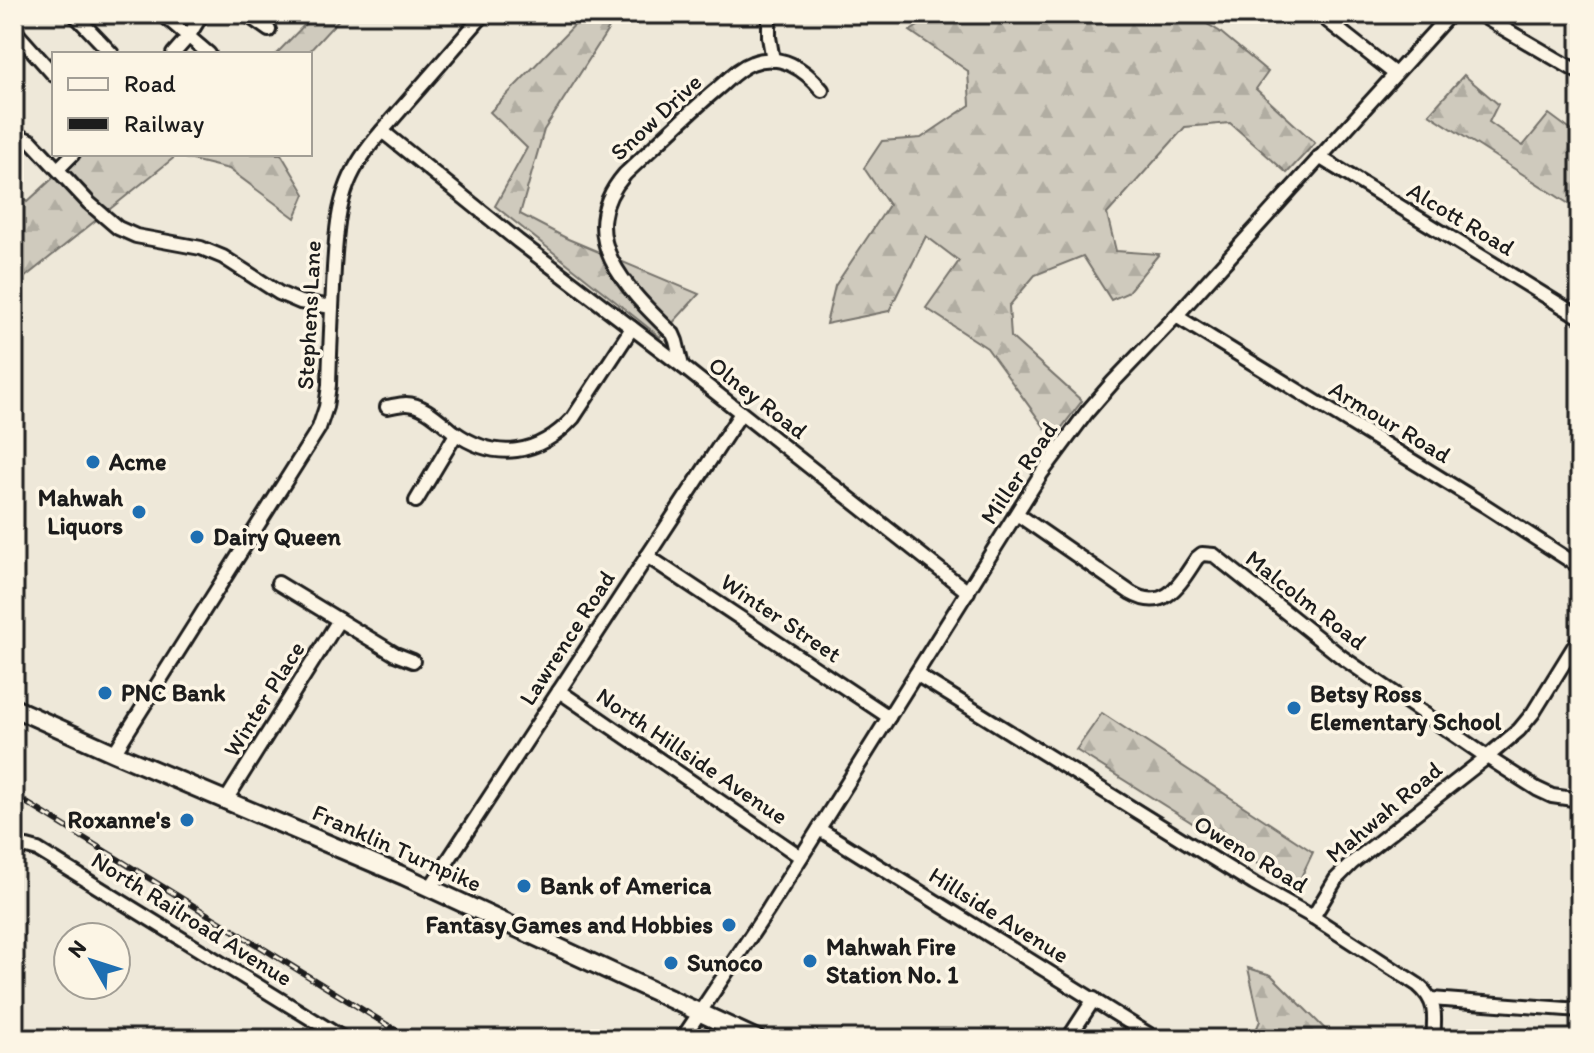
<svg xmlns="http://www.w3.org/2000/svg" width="1594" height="1053" font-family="Itim,sans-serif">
<defs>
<pattern id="forest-firs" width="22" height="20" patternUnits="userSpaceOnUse" patternTransform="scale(2)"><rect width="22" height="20" fill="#cfcabd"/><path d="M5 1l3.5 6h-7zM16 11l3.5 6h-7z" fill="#b1ada2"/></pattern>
</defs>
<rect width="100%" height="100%" fill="#eee8d9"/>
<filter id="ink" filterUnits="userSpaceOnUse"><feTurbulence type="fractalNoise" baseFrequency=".0125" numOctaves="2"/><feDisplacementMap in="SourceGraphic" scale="16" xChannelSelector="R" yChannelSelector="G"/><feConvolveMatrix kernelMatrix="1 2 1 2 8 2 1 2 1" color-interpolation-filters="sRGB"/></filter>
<g filter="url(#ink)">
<g fill="url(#forest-firs)" stroke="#76736c" stroke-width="2">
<path d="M315 14H344L307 54H276Z"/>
<path d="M585 14H618L544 130 520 214 568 239 699 294 660 337 495 206 527 148 490 112Z"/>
<path d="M938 14H1190L1219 31 1268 72 1256 89 1315 143 1287 173 1230 123 1185 127 1107 214 1116 251 1159 254 1127 293 1111 300 1083 256 1035 275 1009 306 1011 337 1082 401 1053 439 987 348 926 308 959 261 926 236 889 311 826 324 835 286 889 205 864 168 882 141 921 138 970 105 968 71 910 31Z"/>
<path d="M1464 75 1498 104 1489 122 1523 146 1549 114 1580 137V211L1429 114Z"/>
<path d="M79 154H281L305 194 295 218 229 169 176 156 14 286V189L27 202Z"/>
<path d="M1102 713 1313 852 1296 888 1076 750Z"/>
<path d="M1248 968 1271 975 1335 1039H1252L1260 1021Z"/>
</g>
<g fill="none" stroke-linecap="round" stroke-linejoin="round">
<defs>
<g id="minor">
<path d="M74 14 112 54"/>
<path d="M162 14 209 54"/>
<path d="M246 14 269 30"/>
<path d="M769 14V37L773 60"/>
<path d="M1319 14 1395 74"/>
<path d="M1479 14 1580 73"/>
<path d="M14 30 54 75"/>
<path d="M173 54 188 37 202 14"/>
<path d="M382 131 518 241 682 366 968 592"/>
<path d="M14 134 31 141 89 203 118 228 136 236 201 248 223 257 279 293 300 302 332 307"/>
<path d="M1319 157 1580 317"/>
<path d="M58 169 73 154"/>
<path d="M1176 316 1484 505 1580 567"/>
<path d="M682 366 676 341 673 334C628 290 571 236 625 174 655 146 685 116 717 89 728 80 738 68 752 63 780 52 805 69 822 90"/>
<path d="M387 407C393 406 400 404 406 404 424 404 441 422 454 432 496 462 539 455 573 418L632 328"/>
<path d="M416 501 456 434"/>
<path d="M1017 514 1131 593C1166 613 1180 583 1197 558L1202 554 1214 555 1343 658 1487 757 1537 789 1552 796 1580 800"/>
<path d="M647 556 889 717"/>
<path d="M278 583 395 654 413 661"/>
<path d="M916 674 1254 884 1313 917 1418 985C1437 1001 1435 1016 1433 1039"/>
<path d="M559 691 801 857"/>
<path d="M114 753 319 428 326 407 329 385C330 346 332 307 334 268 336 239 337 210 348 183 356 163 368 147 382 131L484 14"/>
<path d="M226 800 339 620"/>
<path d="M819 829 1156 1039"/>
<path d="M14 848 27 847 38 850 344 1039"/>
<path d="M430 888 741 413"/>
<path d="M1313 917 1336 879 1352 863 1487 757 1519 730 1533 713 1580 637"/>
<path d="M1431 999 1580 1010"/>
<path d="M682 1039 768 910 1041 474 1087 412 1113 382 1176 316 1450 14"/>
<path d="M1068 1039 1094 999"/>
</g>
<path id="major" d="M14 708 114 753 404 876 757 1039"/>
</defs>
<use href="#minor" stroke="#1c1c1c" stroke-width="18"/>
<use href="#major" stroke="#1c1c1c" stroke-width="22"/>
<use href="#minor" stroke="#fcf5e5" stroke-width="12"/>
<use href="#major" stroke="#fcf5e5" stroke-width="16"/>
<defs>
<path id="rail" d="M14 795 410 1039"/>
</defs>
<use href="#rail" stroke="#1c1c1c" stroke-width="6"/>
<use href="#rail" stroke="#fcf5e5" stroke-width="3" stroke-dasharray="9" stroke-linecap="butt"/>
</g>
</g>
<g fill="#1f6fb2" stroke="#fcf5e5" stroke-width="3">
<circle cx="93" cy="462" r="8"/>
<circle cx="139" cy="512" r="8"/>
<circle cx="197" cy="537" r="8"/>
<circle cx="105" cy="693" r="8"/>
<circle cx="1294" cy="708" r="8"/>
<circle cx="187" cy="820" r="8"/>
<circle cx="524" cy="886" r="8"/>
<circle cx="729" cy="925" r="8"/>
<circle cx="810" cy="961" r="8"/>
<circle cx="671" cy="963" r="8"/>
</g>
<g text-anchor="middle" stroke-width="7" stroke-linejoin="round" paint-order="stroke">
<g font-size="24" fill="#1c1c1c" stroke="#fcf5e5">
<text transform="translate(656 117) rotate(-43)" y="8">Snow Drive</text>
<text transform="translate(1461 219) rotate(31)" y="8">Alcott Road</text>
<text transform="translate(309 315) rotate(-87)" y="8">Stephens Lane</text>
<text transform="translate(758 398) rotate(38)" y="8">Olney Road</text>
<text transform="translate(1390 422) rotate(31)" y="8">Armour Road</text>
<text transform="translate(1019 473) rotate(-56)" y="8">Miller Road</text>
<text transform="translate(1306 600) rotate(38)" y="8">Malcolm Road</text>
<text transform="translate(781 618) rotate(34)" y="8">Winter Street</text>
<text transform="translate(567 638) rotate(-57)" y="8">Lawrence Road</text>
<text transform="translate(264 699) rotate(-58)" y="8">Winter Place</text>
<text transform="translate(692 756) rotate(34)" y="8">North Hillside Avenue</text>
<text transform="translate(1384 812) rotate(-40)" y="8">Mahwah Road</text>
<text transform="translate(397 848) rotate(24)" y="8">Franklin Turnpike</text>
<text transform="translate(1251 854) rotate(31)" y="8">Oweno Road</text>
<text transform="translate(999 915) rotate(32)" y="8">Hillside Avenue</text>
<text transform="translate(192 919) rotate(32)" y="8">North Railroad Avenue</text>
</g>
<g font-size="24" font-weight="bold" fill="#1c1c1c" stroke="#fcf5e5" text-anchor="start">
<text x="109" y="470">Acme</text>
<text x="123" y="506" text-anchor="end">Mahwah<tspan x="123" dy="28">Liquors</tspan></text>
<text x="213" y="545">Dairy Queen</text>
<text x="121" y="701">PNC Bank</text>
<text x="1310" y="702">Betsy Ross<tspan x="1310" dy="28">Elementary School</tspan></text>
<text x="171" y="828" text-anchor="end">Roxanne's</text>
<text x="540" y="894">Bank of America</text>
<text x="713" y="933" text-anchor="end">Fantasy Games and Hobbies</text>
<text x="826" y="955">Mahwah Fire<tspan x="826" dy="28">Station No. 1</tspan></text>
<text x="687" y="971">Sunoco</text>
</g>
</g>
<rect width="1594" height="1053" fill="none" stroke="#fcf5e5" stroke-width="48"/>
<rect x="24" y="24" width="1546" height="1005" fill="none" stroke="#1c1c1c" stroke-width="3" filter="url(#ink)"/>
<rect x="52" y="52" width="260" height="104" fill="#fcf5e5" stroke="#a29e95" stroke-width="2"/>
<rect x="68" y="78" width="40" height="12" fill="#fcf5e5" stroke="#a29e95" stroke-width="2"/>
<text x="124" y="92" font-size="24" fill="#1c1c1c">Road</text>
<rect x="68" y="118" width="40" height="12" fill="#1c1c1c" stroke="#a29e95" stroke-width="2"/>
<text x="124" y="132" font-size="24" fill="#1c1c1c">Railway</text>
<g transform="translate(92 961) rotate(309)"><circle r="38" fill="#fcf5e5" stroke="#a29e95" stroke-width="2"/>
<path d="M0-6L14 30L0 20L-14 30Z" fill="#1f6fb2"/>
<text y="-12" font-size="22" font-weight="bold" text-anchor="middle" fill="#1c1c1c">N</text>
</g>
</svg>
